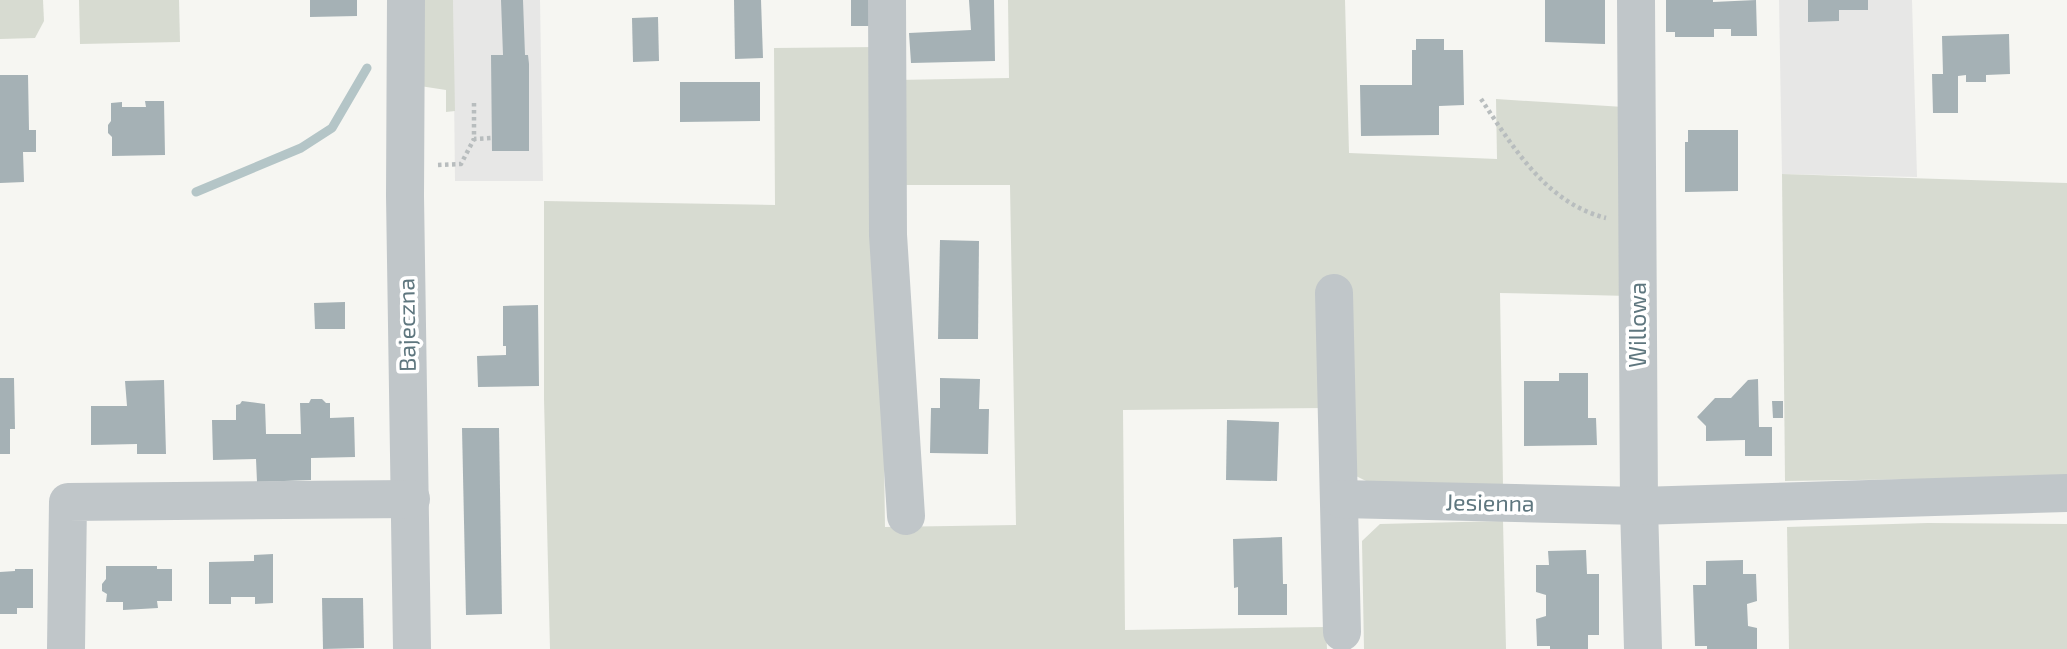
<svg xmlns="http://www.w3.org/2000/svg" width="2067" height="649" font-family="'Exo 2',sans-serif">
<rect width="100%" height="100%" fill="#f6f6f2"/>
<g fill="#e7e7e6">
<path d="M453 0H540L543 181H455Z"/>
<path d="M1779 0H1912L1917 177 1782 174Z"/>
</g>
<g fill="#d7dbd1">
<path d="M0 0H43L44 21 35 38 0 39Z"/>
<path d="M79 0H179L180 42 80 44Z"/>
<path d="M418 0H453L455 111 446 112V90L420 86Z"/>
<path d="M1008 0H1345L1349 153 1497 159 1496 99 1624 107 1630 296 1500 293 1503 486 1380 488 1352 474 1347 279H1324V408L1123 410 1125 630 1326 627 1327 649H550L544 399V201L775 205 774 48 878 47 885 527 1016 525 1010 185H899L896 80 1009 78Z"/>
<path d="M1782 174 2067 183V477L1785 481Z"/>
<path d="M1503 521 1506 649H1364L1362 541 1380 524Z"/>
<path d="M1928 523 2067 524V649H1789L1787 527Z"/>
</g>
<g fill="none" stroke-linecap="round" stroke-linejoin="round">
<path stroke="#b4c5c7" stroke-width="9" d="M196 192 301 148 332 128 367 68"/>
</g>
<g fill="#a5b1b5">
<path d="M310 0H357V16L310 17Z"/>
<path d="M501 0H523L525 55H528L529 64V151H492L491 55H503Z"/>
<path d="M734 0H761L763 58 735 59Z"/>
<rect x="851" y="0" width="26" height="26"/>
<path d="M969 0H994L995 61 911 63 909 33 971 30Z"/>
<path d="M1545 0H1605V44L1545 42Z"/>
<path d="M1666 0H1713V2L1756 0 1757 36H1731V29H1714V37H1675V32H1666Z"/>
<path d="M1808 0H1868V10H1839V21L1808 22Z"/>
<path d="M658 17 659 61 633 62 632 18Z"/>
<path d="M2009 34 2010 74 1986 75V82H1966V75L1958 76V113H1933L1932 74H1943L1942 36Z"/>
<path d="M1416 39H1444V50H1463L1464 105 1439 106V135L1361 136 1360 85H1412V50H1416Z"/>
<path d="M0 75H28L29 130H36V152H23L24 182 0 183Z"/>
<path d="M680 82H760V121L680 122Z"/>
<path d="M145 101H164L165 155 112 156V137L108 133V125L111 121V103L122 102V107H146Z"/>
<path d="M1688 130H1738V191L1685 192V142H1688Z"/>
<path d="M940 240 979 241 978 339H938Z"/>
<path d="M345 302V329H315L314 303Z"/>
<path d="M538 305 539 386 478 387 477 356 506 355V346H503V306Z"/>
<path d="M1559 373H1588V418H1596L1597 445 1524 446V381H1559Z"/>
<path d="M0 378H14L15 429H10V454H0Z"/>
<path d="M940 378 980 379 979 409H989L988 454 930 453 931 408H940Z"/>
<path d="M1758 379 1759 427H1772V456H1745V440L1706 441V426L1697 417 1715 398H1731L1748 380Z"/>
<path d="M164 380 166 454H137V444L91 445V406H127L125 381Z"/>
<path d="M311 399H322L326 403H330V418L354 417 355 457 311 458V480L257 482 256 459 213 460 212 420H236V405L240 404 242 401 265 404 266 434H301L300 403H309Z"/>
<path d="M1772 401H1783V418H1773Z"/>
<path d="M1227 420 1279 422 1277 481 1226 480Z"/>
<path d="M462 428H499L502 614 466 615Z"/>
<path d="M1282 537 1283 584H1287V615H1238V587L1234 588 1233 539Z"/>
<path d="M1586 550 1587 574H1599V635H1588V649H1550V646H1537L1536 619 1546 616V595L1536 592V565H1549L1548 551Z"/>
<path d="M273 554V603L255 604V597H231V604H209V562L254 561V555Z"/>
<path d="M1743 560V574H1756L1757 601 1747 604 1748 626 1757 628V649H1707V646H1695L1693 585H1706V561Z"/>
<path d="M106 566H157V569H172V601H157L158 608 141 609 123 610V602H106L107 594 102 591V584L106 579Z"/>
<path d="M15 569H33V608H17V614H0V572L15 571Z"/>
<path d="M322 598H363L364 648 323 649Z"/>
</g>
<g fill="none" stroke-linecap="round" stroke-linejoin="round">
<g stroke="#b8bdbe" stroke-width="4.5" stroke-dasharray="3.5 3.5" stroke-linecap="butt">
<path d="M1481 99C1513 147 1546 203 1606 218"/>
<path d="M474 103V139L492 138"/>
<path d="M438 165 461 164 474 139"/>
</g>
<g stroke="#c0c6c9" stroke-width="38">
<path d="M406 0 405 196 412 649"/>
<path d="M887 0 888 235 906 516"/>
<path d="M1636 0 1639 506 1643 649"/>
<path d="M1334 293 1342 632"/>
<path d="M1341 499 1639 506 2067 493"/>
<path d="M66 649 68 502 411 499"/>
</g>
</g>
<g text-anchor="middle" stroke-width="7" stroke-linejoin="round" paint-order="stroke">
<g font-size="23" fill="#5f777f" stroke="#fff">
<text transform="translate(407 325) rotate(-91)" y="8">Bajeczna</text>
<text transform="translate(1638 325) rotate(-90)" y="8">Willowa</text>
<text transform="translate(1490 503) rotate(1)" y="8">Jesienna</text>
</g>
</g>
</svg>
